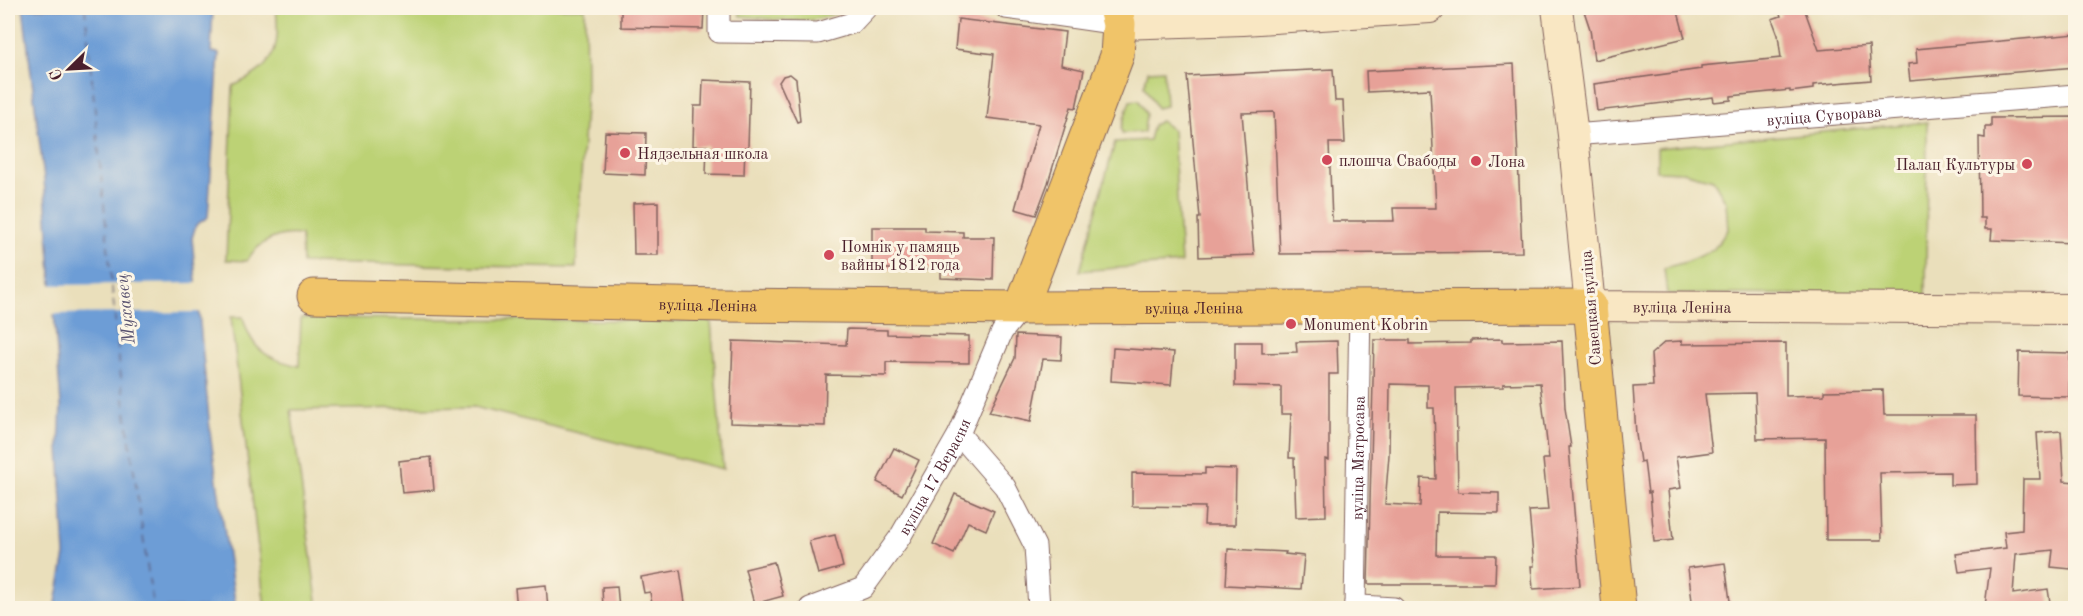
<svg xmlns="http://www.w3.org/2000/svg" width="2083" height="616" font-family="'Old Standard TT',serif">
<rect width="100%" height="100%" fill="#fcf5e5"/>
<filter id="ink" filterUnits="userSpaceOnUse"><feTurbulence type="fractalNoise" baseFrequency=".0167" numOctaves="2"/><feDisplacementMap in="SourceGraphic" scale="12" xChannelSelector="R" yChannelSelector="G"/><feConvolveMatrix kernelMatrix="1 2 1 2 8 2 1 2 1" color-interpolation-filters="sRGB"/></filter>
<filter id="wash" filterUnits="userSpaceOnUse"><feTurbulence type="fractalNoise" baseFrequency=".008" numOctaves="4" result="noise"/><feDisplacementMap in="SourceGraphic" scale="24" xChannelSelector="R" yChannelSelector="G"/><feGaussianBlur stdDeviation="1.35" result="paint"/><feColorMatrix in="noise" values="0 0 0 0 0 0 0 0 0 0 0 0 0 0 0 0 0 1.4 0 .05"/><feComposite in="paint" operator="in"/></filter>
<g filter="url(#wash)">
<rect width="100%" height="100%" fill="#eadfbb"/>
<g fill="#bcd275" stroke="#837850" stroke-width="1.5">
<path d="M276 8H585L586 87 576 268 302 263 301 235C279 232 257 242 247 261L226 260 233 86C273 67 281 53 276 8Z"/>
<path d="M740 8H844C814 29 775 19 740 16Z"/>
<path d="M1164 70 1166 106 1157 108 1144 86 1148 71Z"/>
<path d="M1139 100 1146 114 1144 132 1122 133 1121 128 1130 101Z"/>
<path d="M1161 121 1173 130 1181 263 1080 271 1115 142 1149 140 1153 125Z"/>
<path d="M1927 122 1926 295 1667 294 1664 268 1686 262 1713 250 1728 230 1726 202 1713 180 1683 172 1657 171V148Z"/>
<path d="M231 317H243C251 350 267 359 299 366L301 318 711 321 723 469 474 407 291 410 318 608H265Z"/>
</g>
<path fill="#6d9dd6" stroke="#5c5e80" stroke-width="1.5" d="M23 8H213L211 52 219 53 208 217 196 225 192 238 211 440 236 608H55L65 555 59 447 61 406 44 179Z"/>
<path fill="#eadfbb" d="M199 283 202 312 51 314 49 285Z"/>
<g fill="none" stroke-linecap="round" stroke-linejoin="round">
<path stroke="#58516f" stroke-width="1.5" stroke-dasharray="8 6" stroke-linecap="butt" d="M85 8 120 370 153 608"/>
</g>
<g id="blocks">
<g fill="#e7a198" fill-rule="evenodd">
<path d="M621 8H704L703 29 621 27Z"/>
<path d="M1583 8H1677L1685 38 1594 60 1590 29Z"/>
<path d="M1778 8H1804L1819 50 1869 46 1871 80 1813 85V89L1790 92V90L1731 96V100L1714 102 1713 97 1597 111 1594 84 1701 69V66L1781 58 1778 35 1772 19 1781 16Z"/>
<path d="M958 19 1065 32 1061 65 1084 70 1076 108 1071 107 1048 183 1036 215 1015 209 1039 124 987 118 994 54 955 49Z"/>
<path d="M2076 34V67L1910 81 1908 64 1917 63 1916 49Z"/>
<path d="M1514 64 1522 252 1280 254 1274 112 1242 113 1254 255 1199 257 1198 218H1200L1187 76 1333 69 1335 101H1343L1345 143H1329L1332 221H1394L1393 208H1436L1430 89 1367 92 1366 71Z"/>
<path d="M790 74 796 79 800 121 797 122 779 82 783 76Z"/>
<path d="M703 80 750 82 748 147H745L744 175 706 174 707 146H693L694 106H702Z"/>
<path d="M2076 117V243L1991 240 1992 229H1985V218H1980L1979 137 1985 138V127H1991V118Z"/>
<path d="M605 132 646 133 645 175 603 173Z"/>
<path d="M658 202V255H634L633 203Z"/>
<path d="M872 227H925V231L963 232V237H994L993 280 941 278V269H872Z"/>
<path d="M847 329 887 330V334L969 336V363L886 362V376L826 375 825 426 730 423 733 341 846 345Z"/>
<path d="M1016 335 1062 337 1061 360 1043 359 1031 421 989 412 1015 358Z"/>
<path d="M1502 339V342L1562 341 1565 408 1571 447H1569L1580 586 1533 589 1531 566H1534L1529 511 1548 510 1543 459H1549L1540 383 1503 384V387L1456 388 1458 492 1499 493V513L1437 512 1436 555H1496L1495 584H1368L1374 340H1410V344L1471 343V340ZM1390 384 1428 385V408H1434L1436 479 1421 478 1420 506 1385 504 1389 455Z"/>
<path d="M1337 341 1338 374H1329V460L1325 459 1326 516 1296 517 1294 458H1289L1291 414H1281V387L1235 386V342H1262V353L1297 352 1296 342Z"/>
<path d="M1682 341V344L1786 343V396L1824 395V391L1883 390 1884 415H1976L1977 484 1950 485V472L1880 473 1882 540H1826L1825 438 1757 439 1755 393 1705 394 1712 452 1676 457 1681 488 1668 490 1673 540 1654 542 1650 492 1648 493 1644 461 1640 462 1636 434 1633 387 1653 386 1651 354 1665 342Z"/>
<path d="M1113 348 1174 352 1171 385 1111 381Z"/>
<path d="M2019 352 2070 353 2069 397 2018 396Z"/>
<path d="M2061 431 2064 481 2076 482 2074 542H2075L2071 569 2051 567 2053 550 2016 554 2013 594 2048 589 2051 609 1985 606 1990 568 1959 572 1956 554 2006 548 2004 532 2022 530 2023 479H2040L2037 433Z"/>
<path d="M894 448 919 460 902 495 877 482Z"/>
<path d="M431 457 434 490 402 493 399 461Z"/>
<path d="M1205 468 1236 469 1235 525H1204L1205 507 1132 506V473L1205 474Z"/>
<path d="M955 494 994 511 986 530 968 522 954 554 933 544Z"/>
<path d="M835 535 843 567 818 574 809 541Z"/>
<path d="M1228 549 1286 552 1285 554 1304 556 1301 589 1226 585Z"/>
<path d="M774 562 783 596 754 604 745 569Z"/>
<path d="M1725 563 1731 609H1693L1688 568Z"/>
<path d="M680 570 686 609H653L650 592 644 593 641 577Z"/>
<path d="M546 585 548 609H517L515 588Z"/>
<path d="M617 586 619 609H603L602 587Z"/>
</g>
</g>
</g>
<g filter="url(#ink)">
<use href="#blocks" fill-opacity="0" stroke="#82625d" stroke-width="1.5"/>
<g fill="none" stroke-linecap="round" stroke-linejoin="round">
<defs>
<g id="street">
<path d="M719 8V32L818 33 852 23 866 8"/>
<path d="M1006 8 1119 24"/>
<path id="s1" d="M1573 135 2076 95"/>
<path d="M959 434 1005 487 1035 546 1039 608"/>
<path d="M1355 603 1361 606 1394 608"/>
<path id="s2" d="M810 608 863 588 900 537 959 434 1002 332 1021 308"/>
<path id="s3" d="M1355 608 1360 307"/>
</g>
<g id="secondary">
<path id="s4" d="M1557 8 1573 135 1590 306 2076 309"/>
<path d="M1119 24 1243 20 1430 8"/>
</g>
<g id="primary">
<path id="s5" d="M314 296 721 305 1021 308 1590 306 1619 608"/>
<path d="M1021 308 1117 56 1119 24 1115 8"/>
</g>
</defs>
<use href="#street" stroke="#82625d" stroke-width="23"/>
<use href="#secondary" stroke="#82625d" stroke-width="32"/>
<use href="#primary" stroke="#82625d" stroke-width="35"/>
<use href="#street" stroke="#fff" stroke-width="21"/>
<use href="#secondary" stroke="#f9e7c3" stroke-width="30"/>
<use href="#primary" stroke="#f0c469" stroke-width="33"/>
</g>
</g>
<g fill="#d1495b" stroke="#fcf5e5" stroke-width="2">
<circle cx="625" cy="153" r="6"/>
<circle cx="1327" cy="160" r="6"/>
<circle cx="1476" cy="161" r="6"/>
<circle cx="2027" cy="164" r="6"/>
<circle cx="829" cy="255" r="6"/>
<circle cx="1291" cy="324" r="6"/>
</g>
<g text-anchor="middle" stroke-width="6" stroke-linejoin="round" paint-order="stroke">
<g font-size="16" fill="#4a1f2b" stroke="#fcf5e5">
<text dy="6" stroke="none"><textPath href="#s1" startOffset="252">вуліца Суворава</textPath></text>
<text dy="6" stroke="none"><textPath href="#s5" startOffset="394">вуліца Леніна</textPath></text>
<text dy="6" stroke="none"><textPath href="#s4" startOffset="392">вуліца Леніна</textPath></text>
<text dy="6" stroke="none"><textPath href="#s5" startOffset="880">вуліца Леніна</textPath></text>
<text transform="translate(1590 308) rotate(-95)" y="6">Савецкая вуліца</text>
<text dy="6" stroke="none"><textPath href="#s3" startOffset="150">вуліца Матросава</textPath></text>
<text dy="6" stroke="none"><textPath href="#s2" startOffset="189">вуліца 17 Верасня</textPath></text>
</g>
<g font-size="16" fill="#4a1f2b" stroke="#fcf5e5" text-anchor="start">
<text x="637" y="159">Нядзельная школа</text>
<text x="1339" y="166">плошча Свабоды</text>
<text x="1488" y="167">Лона</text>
<text x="2015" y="170" text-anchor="end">Палац Культуры</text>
<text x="841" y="252">Помнік у памяць<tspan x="841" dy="18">вайны 1812 года</tspan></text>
<text x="1303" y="330">Monument Kobrin</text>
</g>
<g font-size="18" font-style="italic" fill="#58516f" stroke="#fcf5e5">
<text transform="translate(125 309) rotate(-96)" y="6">Мухавец</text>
</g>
</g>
<rect width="2083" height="616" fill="none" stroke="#fcf5e5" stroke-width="30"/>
<g transform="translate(69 69) rotate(246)" stroke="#fcf5e5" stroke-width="4.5" paint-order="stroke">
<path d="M0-4.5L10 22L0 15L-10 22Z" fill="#4a1f2b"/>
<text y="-9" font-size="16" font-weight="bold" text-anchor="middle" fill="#4a1f2b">С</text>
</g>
</svg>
